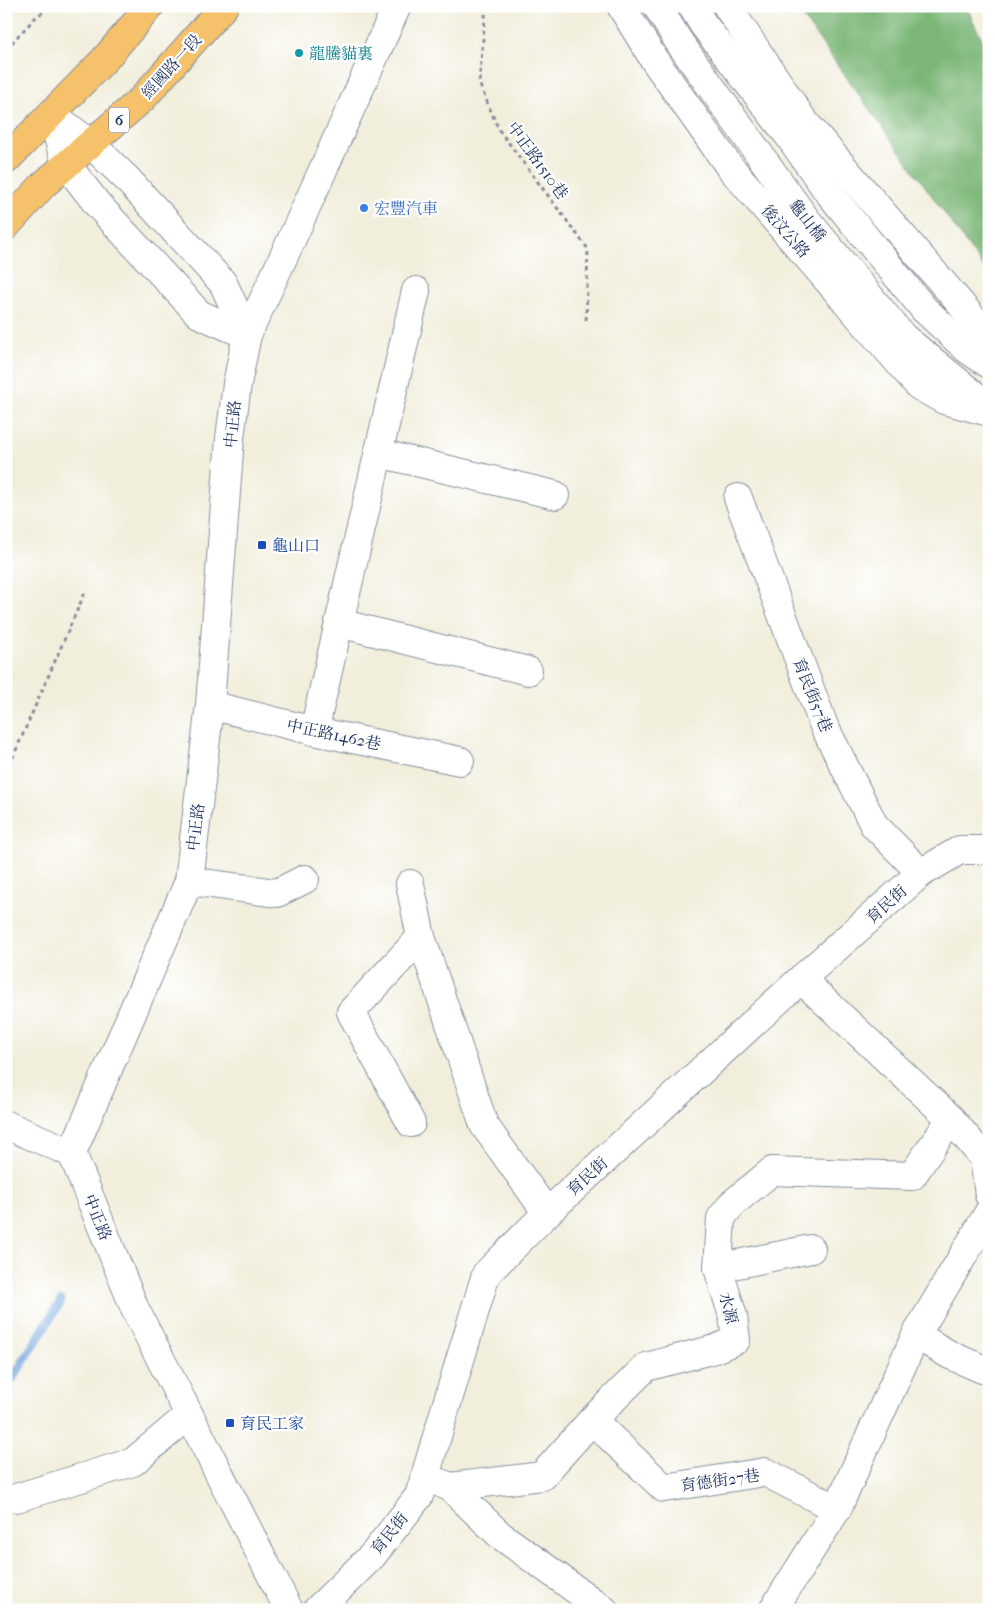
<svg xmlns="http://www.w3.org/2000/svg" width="995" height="1616" font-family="'IM FELL French Canon','Noto Serif TC',serif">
<rect width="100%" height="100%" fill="#fff"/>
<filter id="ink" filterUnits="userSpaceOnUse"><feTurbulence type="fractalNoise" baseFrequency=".02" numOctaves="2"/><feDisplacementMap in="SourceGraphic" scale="10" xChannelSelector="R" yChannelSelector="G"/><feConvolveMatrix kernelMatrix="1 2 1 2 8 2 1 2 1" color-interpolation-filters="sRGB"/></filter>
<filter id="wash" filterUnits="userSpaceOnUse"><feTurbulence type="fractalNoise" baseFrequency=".0096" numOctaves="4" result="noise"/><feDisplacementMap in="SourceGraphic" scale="20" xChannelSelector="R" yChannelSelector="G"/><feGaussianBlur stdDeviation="1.12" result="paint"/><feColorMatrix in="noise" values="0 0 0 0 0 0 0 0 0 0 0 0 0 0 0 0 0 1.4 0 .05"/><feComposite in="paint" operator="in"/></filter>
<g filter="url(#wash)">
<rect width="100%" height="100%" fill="#f1eedb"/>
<path fill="#7bb777" stroke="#4b736a" d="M795 6H966L989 54V275Z"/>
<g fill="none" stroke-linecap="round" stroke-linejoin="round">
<path stroke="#6ea2da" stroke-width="9" d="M6 1389 61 1301"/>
</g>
</g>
<g filter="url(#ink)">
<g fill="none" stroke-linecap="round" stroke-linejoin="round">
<defs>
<g id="minor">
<path d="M621 6 655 61 729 166 919 386 944 400 989 412"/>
<path d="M657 6 679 42 805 218 903 337 989 407"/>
<path d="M692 6 703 24 789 136 826 189 924 309 967 349 989 364"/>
<path d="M727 6 803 120 989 337"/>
<path d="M51 114 66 164 98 205 199 314 247 335"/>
<path d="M51 114 91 144 126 178 223 283 247 335"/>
<path d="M378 453 555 495"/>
<path d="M738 498 824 726 874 825 921 873"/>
<path d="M339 623 528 671"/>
<path d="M210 705 314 731 460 761"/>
<path d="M314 731 416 291"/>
<path d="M189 881 277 893 305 879"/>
<path d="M410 884 421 937 484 1125 547 1213"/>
<path d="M801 979 951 1119 984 1158 989 1195"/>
<path d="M411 1123 351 1012 421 937"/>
<path d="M6 1125 72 1153"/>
<path d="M718 1268 811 1249"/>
<path d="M916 1335 950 1355 982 1369 989 1367"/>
<path d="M592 1420 664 1488 765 1472 837 1509"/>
<path d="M438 1482 450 1487 500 1535 604 1610"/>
<path d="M450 1487 542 1476 592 1420 646 1367 715 1349 736 1340 733 1316 718 1268 721 1218 733 1203 772 1171 912 1176 951 1119"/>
<path d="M16 1498 133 1462 189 1415"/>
<path d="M289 1610 135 1309 72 1153 189 881 210 705 230 438 237 384 247 335 289 245 397 6"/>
<path d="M317 1610 373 1555 419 1496 486 1274 547 1213 801 979 921 873 960 850H989"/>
<path d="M773 1610 837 1509 916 1335 989 1212"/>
</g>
<g id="major">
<path d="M6 160 104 60 150 6"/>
<path d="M6 226 43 185 142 99 224 6"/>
</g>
</defs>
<use href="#minor" stroke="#868e9c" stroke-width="30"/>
<use href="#major" stroke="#868e9c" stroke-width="30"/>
<g stroke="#868e9c" stroke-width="3" stroke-dasharray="4 4" stroke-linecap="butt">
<path d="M486 6 479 83 499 130 588 249 586 323"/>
<path d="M6 49 35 18 51 6"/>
<path d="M6 773 86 590"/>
</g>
<use href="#minor" stroke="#fff" stroke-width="28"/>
<use href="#major" stroke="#f5c16b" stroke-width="28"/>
</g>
</g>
<circle fill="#0f9aa8" stroke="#fff" stroke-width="2" cx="299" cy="53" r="5"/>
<circle fill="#3f7fe0" stroke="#fff" stroke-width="2" cx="364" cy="208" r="5"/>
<g fill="#1a4fb4" stroke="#fff" stroke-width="2">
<rect x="257" y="540" width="10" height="10" rx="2.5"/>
<rect x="225" y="1418" width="10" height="10" rx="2.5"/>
</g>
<g text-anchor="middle" stroke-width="4.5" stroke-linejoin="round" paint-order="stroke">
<rect fill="#fff" stroke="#5f6d8e" stroke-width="1" x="109" y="107.5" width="20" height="25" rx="4"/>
<g font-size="15" font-weight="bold" fill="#1b2f5e">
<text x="119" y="125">6</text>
</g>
<g font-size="16" fill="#0d838f" stroke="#fff" text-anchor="start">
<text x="309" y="59">龍騰貓裏</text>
</g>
<g font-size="16" fill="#1b2f5e" stroke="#fff">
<text transform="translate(171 66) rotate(-48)" y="6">經國路一段</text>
<text transform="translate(538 160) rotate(54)" y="6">中正路1510巷</text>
<text transform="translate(808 220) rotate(52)" y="6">龜山橋</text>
<text transform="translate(786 231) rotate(49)" y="6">後汶公路</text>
<text transform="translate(232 424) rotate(-84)" y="6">中正路</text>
<text transform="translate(813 695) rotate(68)" y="6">育民街57巷</text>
<text transform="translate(334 734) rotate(12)" y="6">中正路1462巷</text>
<text transform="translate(195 827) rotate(-83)" y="6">中正路</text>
<text transform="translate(886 904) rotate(-42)" y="6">育民街</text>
<text transform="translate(587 1176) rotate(-43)" y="6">育民街</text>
<text transform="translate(98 1217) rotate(68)" y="6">中正路</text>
<text transform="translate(729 1308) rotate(76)" y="6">水源</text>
<text transform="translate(720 1480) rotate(-8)" y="6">育德街27巷</text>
<text transform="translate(389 1533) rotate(-51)" y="6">育民街</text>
</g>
<g font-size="16" fill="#366cbe" stroke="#fff" text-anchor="start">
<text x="374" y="214">宏豐汽車</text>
</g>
<g font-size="16" fill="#164399" stroke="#fff" text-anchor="start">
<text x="272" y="551">龜山口</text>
<text x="240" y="1429">育民工家</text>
</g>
</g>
<rect width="995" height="1616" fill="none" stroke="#fff" stroke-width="25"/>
</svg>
